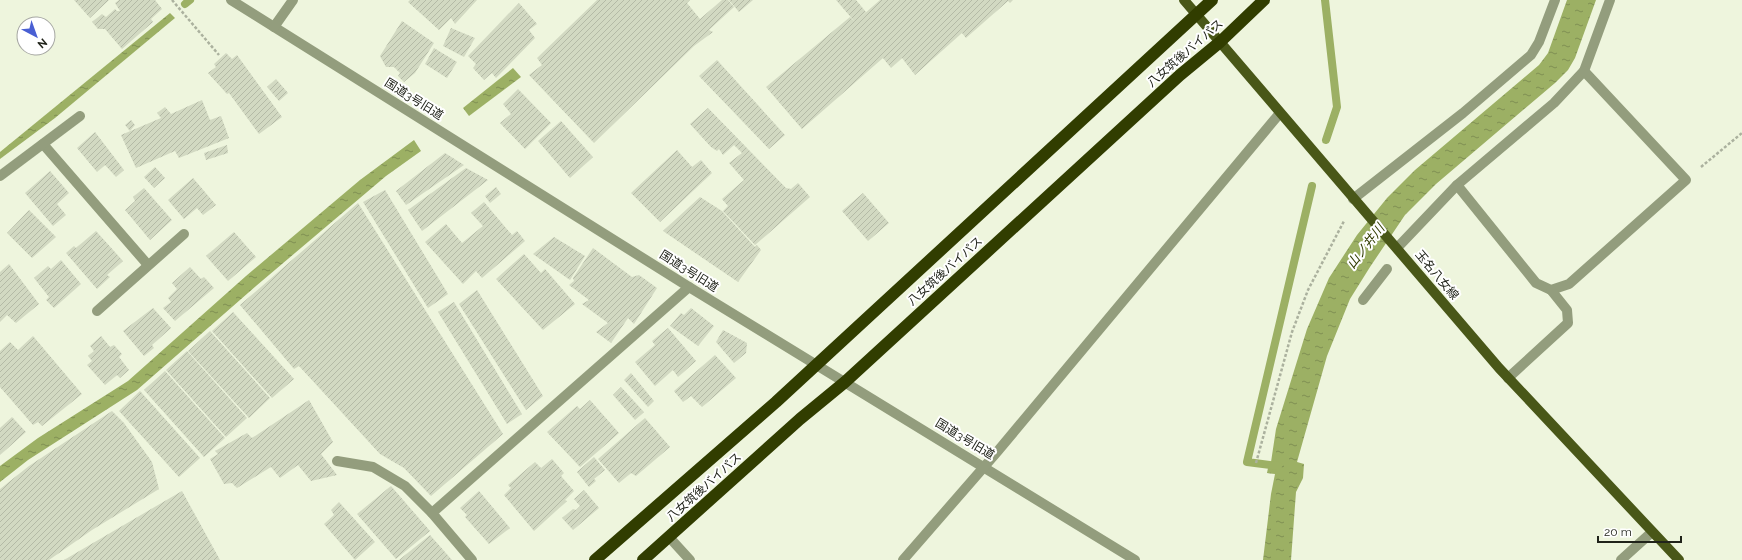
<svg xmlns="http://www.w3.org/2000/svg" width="1742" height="560" font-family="Raleway,'Noto Sans JP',sans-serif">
<defs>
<pattern id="water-ripples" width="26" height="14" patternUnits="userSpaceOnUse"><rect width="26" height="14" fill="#9cb064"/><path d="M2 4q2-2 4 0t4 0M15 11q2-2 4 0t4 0" fill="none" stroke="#7f8f52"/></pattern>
<pattern id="building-hatch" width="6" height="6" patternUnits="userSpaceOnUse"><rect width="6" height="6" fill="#d2d9c2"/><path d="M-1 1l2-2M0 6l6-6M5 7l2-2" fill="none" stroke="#b4baa6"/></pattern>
</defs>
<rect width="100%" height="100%" fill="#eef5dd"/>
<g fill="url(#water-ripples)">
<path d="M1567 0H1596L1575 58 1568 70 1555 83 1436 184 1405 215 1370 267 1350 299 1327 356 1297 462 1304 464 1303 478 1296 492 1291 560H1263L1271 494 1275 474 1267 473 1269 463 1271 462 1276 429 1307 329 1329 278 1357 235 1387 198 1415 170 1539 65 1548 53Z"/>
<path d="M170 13 175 18 55 118 0 159V152Z"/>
<path d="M513 68 521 77 469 116 463 108Z"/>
<path d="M414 140 421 151 386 176 256 286 137 390 28 460 0 482V466L38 438 128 381 246 276 360 180Z"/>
</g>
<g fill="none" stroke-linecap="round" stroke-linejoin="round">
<g stroke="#9cb064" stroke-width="8">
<path d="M1325 0 1337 107 1326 140"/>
<path d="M185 4 190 0"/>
<path d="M1278 466 1247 462 1312 186"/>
</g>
</g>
<g fill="url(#building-hatch)">
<path d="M74 0H109L90 18Z"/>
<path d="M119 0H155L162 9 151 19 153 22 122 49 105 29H98L92 22 102 14 106 17 115 9 117 11H120L115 3Z"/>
<path d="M410 0H477L455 24 451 18 439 30 408 2Z"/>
<path d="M597 0H690L687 3 700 19 722 0H728L734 7 709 30 713 32 694 46 594 143 529 75 542 65 537 58Z"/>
<path d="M729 0H753L739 12Z"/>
<path d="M836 0H856L866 12 856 21 880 0H1013L1010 3 1008 1 966 38 962 33 915 75 902 58 891 68 883 58 802 129 766 87 850 17 855 22Z"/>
<path d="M519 3 537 24 529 30 535 38 496 78 492 73 484 80 473 68 476 64 468 56Z"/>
<path d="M402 21 434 43 415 73 404 82 398 76 400 73 394 67H386L380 56Z"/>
<path d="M451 28 475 38 464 57 443 46Z"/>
<path d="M434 48 457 62 447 78 425 64Z"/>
<path d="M226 53 232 59 237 55 282 117 259 134 229 93 227 94 208 73 216 67 214 64Z"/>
<path d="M717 60 785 135 769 149 699 76Z"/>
<path d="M276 79 288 93 279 101 267 87Z"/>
<path d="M518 89 551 123 525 149 500 123 511 114 503 104Z"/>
<path d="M202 100 210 120 221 116 229 138 179 158 175 151 136 168 121 135 161 118 157 113 165 107 171 114Z"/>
<path d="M708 108 786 188 791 189 798 183 810 197 755 245 723 211 728 206 722 199 744 180 729 163 742 153 734 145 723 155 719 149 717 151 711 147 690 124Z"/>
<path d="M131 120 135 125 130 131 125 125Z"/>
<path d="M561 121 593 157 570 178 538 141Z"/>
<path d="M95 132 124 170 116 177 105 165 97 172 77 148Z"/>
<path d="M227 145 228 153 206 160 204 153Z"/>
<path d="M677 150 692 167 701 160 712 173 660 222 631 193Z"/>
<path d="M445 153 464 165 406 205 396 191Z"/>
<path d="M155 167 165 178 154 188 144 177Z"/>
<path d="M466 168 488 180 422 231 408 210Z"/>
<path d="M50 171 69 193 57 204 66 215 53 226 25 193Z"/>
<path d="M193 178 216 205 203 215 197 208 184 219 168 200Z"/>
<path d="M496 187 501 194 490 203 485 196Z"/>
<path d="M144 188 172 220 150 240 125 210 135 201 133 197Z"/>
<path d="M385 190 448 294 428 308 363 202Z"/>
<path d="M863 193 889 223 868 241 842 211Z"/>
<path d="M700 197 722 211 755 247 757 245 761 250 738 282 663 231Z"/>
<path d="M484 202 512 235 517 231 525 241 482 278 476 271 463 284 425 242 446 224 462 243 483 226 471 213Z"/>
<path d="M358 203 503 434 431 496 404 468 380 454 299 366 294 369 240 305Z"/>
<path d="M29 210 56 237 32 258 7 233Z"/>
<path d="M96 231 123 261 107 275 110 277 97 289 66 253 74 246 76 248Z"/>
<path d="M234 232 256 257 228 281 206 256Z"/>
<path d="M554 237 585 256 570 280 533 254Z"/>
<path d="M593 248 632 277 639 275 657 288 634 324 628 318 611 343 596 332 608 323 582 304 589 300 569 285 574 281 573 278Z"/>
<path d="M524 254 541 273 545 269 575 304 543 330 496 279Z"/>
<path d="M61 260 81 284 54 308 46 300 49 297 34 278 48 266 51 269Z"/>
<path d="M9 264 39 304 16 323 7 315 0 322V272Z"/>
<path d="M190 267 201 279 204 277 214 288 175 321 163 308 171 302 168 298 177 289 172 283Z"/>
<path d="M477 290 543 396 526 410 459 304Z"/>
<path d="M454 302 522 414 507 424 438 312Z"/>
<path d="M153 308 171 328 152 345 154 348 144 356 123 331Z"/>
<path d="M691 308 714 326 698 346 670 326 681 313 684 315Z"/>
<path d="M233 312 294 379 272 398 212 331Z"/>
<path d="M668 328 696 361 678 377 673 370 655 386 635 362 655 345 652 341Z"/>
<path d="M723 330 747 343 746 353 734 363 716 342Z"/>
<path d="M210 331 270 398 249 418 188 351Z"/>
<path d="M33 336 82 394 42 426 38 422 33 425 0 387V351L10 342 18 350Z"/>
<path d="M101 336 110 347 114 345 122 354 119 357 129 370 120 378 117 375 105 385 87 365 92 361 88 356 94 351 90 346Z"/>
<path d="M187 351 247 418 226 437 166 370Z"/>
<path d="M715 355 736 378 702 407 691 396 683 402 674 391Z"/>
<path d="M165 371 225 438 204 457 144 390Z"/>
<path d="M631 373 654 401 648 407 624 380Z"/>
<path d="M621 387 644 412 635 420 613 395Z"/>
<path d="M140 391 200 458 179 477 119 411Z"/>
<path d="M309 400 333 442 321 454 337 475 311 481 298 465 280 478 271 467 237 488 232 483 224 484 210 459 218 454 215 451 247 433 252 438Z"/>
<path d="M590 400 619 433 580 467 547 432 577 406 580 409Z"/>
<path d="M112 411 124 423 152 462 159 489 92 530 49 560H0V489L29 466Z"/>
<path d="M12 417 26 432 0 455V428Z"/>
<path d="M645 418 670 447 636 476 631 473 619 483 598 459Z"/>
<path d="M594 457 605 470 594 479 596 481 589 487 577 472Z"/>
<path d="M552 459 564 473 561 476 574 491 565 500 567 501 534 531 504 495 511 488 508 485 535 462 541 468Z"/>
<path d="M391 486 430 531 396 559 357 514Z"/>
<path d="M584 490 599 508 573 530 562 518 573 509 576 510 580 506 574 499Z"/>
<path d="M182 491 220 560H64Z"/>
<path d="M479 491 510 528 489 544 465 517 467 515 460 508Z"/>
<path d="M339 502 375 542 355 560 324 524 334 515 331 510Z"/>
<path d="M430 535 452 560H399Z"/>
</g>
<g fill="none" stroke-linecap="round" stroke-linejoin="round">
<g stroke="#abb19e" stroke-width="2.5" stroke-dasharray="3 2" stroke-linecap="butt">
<path d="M172 0 219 55"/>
<path d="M1701 167 1742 133"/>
<path d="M1256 463 1292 332 1308 290 1344 221"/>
</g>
<g stroke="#939d7d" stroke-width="10">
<path d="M231 0 689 287 1135 560"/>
<path d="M274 27 293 0"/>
<path d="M43 144 148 265"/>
<path d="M0 176 80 116"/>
<path d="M1457 185 1554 103 1584 71 1610 0"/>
<path d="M1353 199 1463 113 1531 55 1539 42 1555 0"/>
<path d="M1397 248 1457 185 1536 283 1551 290 1569 284 1686 180 1584 71"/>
<path d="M1363 300 1387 269"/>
<path d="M97 311 184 234"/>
<path d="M1508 378 1568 323 1567 310 1551 290"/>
<path d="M337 461 373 467 405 486 432 513"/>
<path d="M669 537 690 560"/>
<path d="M472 560 432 513 689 287"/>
<path d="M903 560 997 452 1280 113"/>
<path d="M1621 560 1652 532"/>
</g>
<path stroke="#495718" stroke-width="10" d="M1184 0 1499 368 1679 560"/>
<g stroke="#313d00" stroke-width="12">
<path d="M595 560 776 402 1212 0"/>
<path d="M643 560 800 419 845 382 1180 75 1220 42 1264 0"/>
</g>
</g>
<g text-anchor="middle" stroke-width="4" stroke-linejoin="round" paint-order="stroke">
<g font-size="12" fill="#20231a" stroke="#fff">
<text transform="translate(1185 53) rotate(-41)" y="4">八女筑後バイパス</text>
<text transform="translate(414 99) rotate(32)" y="4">国道3号旧道</text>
<text transform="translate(689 271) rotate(32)" y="4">国道3号旧道</text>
<text transform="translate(945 271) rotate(-42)" y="4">八女筑後バイパス</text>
<text transform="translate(1437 275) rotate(50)" y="4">玉名八女線</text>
<text transform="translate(965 439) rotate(31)" y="4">国道3号旧道</text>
<text transform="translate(704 487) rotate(-42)" y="4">八女筑後バイパス</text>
</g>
<g font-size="13" font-style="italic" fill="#313c01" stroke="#fff">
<text transform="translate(1365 246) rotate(-52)" y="5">山ノ井川</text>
</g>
</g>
<g transform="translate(36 36) rotate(139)"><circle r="19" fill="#ffffff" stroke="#a6a7a3"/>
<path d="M0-3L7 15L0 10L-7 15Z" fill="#495fd3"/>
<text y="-6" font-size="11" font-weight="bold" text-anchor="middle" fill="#20231a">N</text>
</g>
<path d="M1598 536v6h83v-6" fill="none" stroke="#20231a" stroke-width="2"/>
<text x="1604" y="536" font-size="12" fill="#20231a" stroke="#ffffff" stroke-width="3" paint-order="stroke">20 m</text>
</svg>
